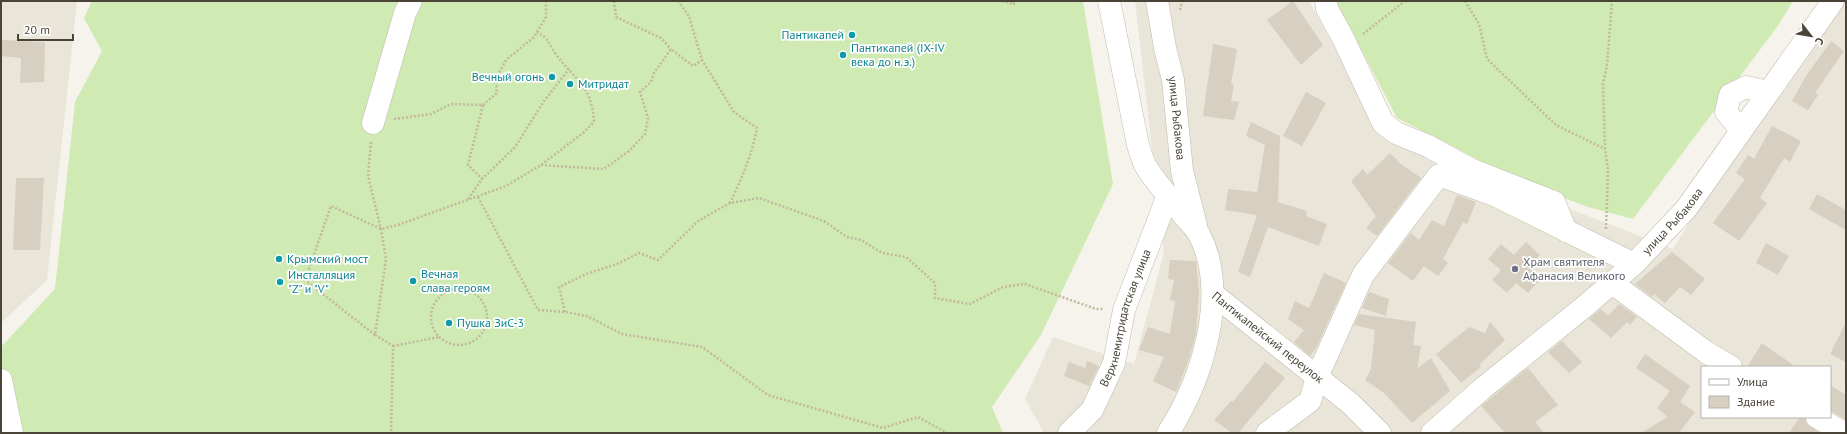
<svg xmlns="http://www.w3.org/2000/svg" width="1847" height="434" font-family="'PT Sans',sans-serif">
<rect width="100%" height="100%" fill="#f5f3eb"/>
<g fill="#e9e5d9" fill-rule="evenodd">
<path d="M1 1H77L47 280 1 323Z"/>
<path d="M1135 1H1309L1383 136 1673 249 1829 1H1846V433H1044L1025 399 1053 337 1134 364 1164 253ZM1702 367H1830V417H1702Z"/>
</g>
<g fill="#cfeab3">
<path d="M92 1H1083L1113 184 1041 335 992 407 1003 433H1V347L55 289 75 102 102 51 84 18Z"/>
<path d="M1336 1H1793L1777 27 1633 219 1588 207 1524 183 1397 118Z"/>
</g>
<g fill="#d7cfc0">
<path d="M1293 1 1323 45 1301 65 1267 20Z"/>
<path d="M1 40 45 42 44 82 20 83 21 58 1 56Z"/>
<path d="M1831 41 1844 51 1815 93 1818 95 1808 110 1792 101 1806 76Z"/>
<path d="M1213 44 1237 49 1231 84 1234 85 1231 101 1239 102 1234 120 1203 116Z"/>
<path d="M1306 92 1326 103 1302 146 1283 136Z"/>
<path d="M1251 122 1280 136 1278 202 1307 211 1306 216 1327 224 1319 246 1268 227 1250 277 1238 272 1257 215 1225 210 1228 189 1257 192 1265 145 1246 136Z"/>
<path d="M1772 126 1801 141 1790 162 1784 158 1760 198 1767 203 1739 241 1713 223 1745 179 1736 173 1748 155 1754 159Z"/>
<path d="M1390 153 1401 164 1421 178 1377 236 1366 228 1376 216 1351 181 1363 169 1367 175Z"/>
<path d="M16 178H44L40 250H13Z"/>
<path d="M1817 194 1846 210V230L1809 209Z"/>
<path d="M1457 195 1476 202 1467 224 1463 222 1443 259 1448 263 1438 276 1424 266 1413 281 1388 263 1411 233 1419 240 1432 220 1444 226Z"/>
<path d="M1526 242 1540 255 1529 267 1541 278 1528 293 1516 283 1507 293 1492 280 1501 270 1488 259 1501 244 1514 255Z"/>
<path d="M1766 243 1789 256 1778 275 1756 263Z"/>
<path d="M1672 252 1705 279 1691 295 1680 287 1665 303 1654 294 1652 297 1635 284Z"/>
<path d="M1170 260 1196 261 1199 292 1196 334 1189 359 1176 392 1153 381 1164 357 1139 350 1148 327 1170 334 1175 301 1170 300 1174 280 1168 279Z"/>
<path d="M1324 273 1346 283 1317 346 1310 356 1294 342 1304 330 1288 319 1295 301 1309 308Z"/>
<path d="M1369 292 1389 299 1386 316 1362 308Z"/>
<path d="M1619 304 1637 317 1630 325 1627 322 1611 338 1589 319 1601 309 1608 316Z"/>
<path d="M1359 314 1416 322 1413 345 1421 346 1417 369 1431 358 1450 391 1412 423 1384 393 1365 380 1371 369 1375 330 1354 325Z"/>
<path d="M1490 322 1505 340 1479 365 1481 367 1461 383 1436 354 1469 327 1485 333Z"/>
<path d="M1846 322V362L1830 354Z"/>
<path d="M1562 341 1582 362 1569 373 1548 352Z"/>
<path d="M1762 343 1796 367H1747Z"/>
<path d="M1645 354 1690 386 1680 402 1695 412 1679 433H1641L1668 417 1657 408 1670 391 1636 368Z"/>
<path d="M1087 361 1099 366 1089 386 1064 376 1069 362 1085 368Z"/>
<path d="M1265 362 1285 378 1238 433H1232L1214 420 1231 401 1233 402Z"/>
<path d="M1528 368 1558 405 1535 422 1544 433H1505L1481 406Z"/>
<path d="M1830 385 1846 395V420L1830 410Z"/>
<path d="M1800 417H1805L1806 423 1819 433H1789Z"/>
</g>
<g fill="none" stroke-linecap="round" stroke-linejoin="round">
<defs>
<g id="minor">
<path d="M1109 1 1138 145C1140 151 1142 159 1145 165 1155 182 1170 198 1182 213 1187 220 1195 227 1199 234 1230 294 1202 380 1168 433"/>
<path id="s1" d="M1157 1 1165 48 1173 80 1182 171 1196 225"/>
<path d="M1326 1 1327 9 1343 38 1383 123 1396 133 1428 146 1470 169 1554 202 1566 231"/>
<path d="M373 123 405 13 411 1"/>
<path d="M1741 130 1726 112 1730 95 1746 87 1768 92"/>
<path d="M1612 283 1706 352 1731 367"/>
<path id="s2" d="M1213 294 1351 404 1380 433"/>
<path d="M1 380 12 433"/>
<path d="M1817 417 1844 433"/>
<path id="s3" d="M1069 433 1092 410 1114 363 1124 310 1168 195"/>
<path d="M1267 433 1310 401 1317 377 1363 275 1439 175 1494 195 1634 264"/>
<path id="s4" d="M1432 433 1483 388 1584 307 1634 264 1686 209 1833 1"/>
</g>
</defs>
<use href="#minor" stroke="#c1bbad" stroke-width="23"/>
<g stroke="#c3b89e" stroke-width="2.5" stroke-dasharray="2 2" stroke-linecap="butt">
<path d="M614 1 616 17 661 38 671 49"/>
<path d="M678 1 689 16 702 60 734 112 757 128C752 154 742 178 730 203"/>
<path d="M1002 1 1014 4V1"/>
<path d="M1465 1 1479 24 1487 59 1556 125 1605 149"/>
<path d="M1180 10 1182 1"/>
<path d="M1363 34 1405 1"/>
<path d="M483 105 497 93 496 78 506 60 534 37 546 17V1"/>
<path d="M394 119 431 114 451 104 483 105 468 165 482 179"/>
<path d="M371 142 368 176 381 229 386 259 375 335 305 280 331 206 381 229 398 225 506 186 541 165 583 133 594 122C592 84 574 80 555 53 547 41 551 41 537 32"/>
<path d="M541 165 604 169 629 151 645 134 648 118 640 92 651 82 654 73 671 49 693 66 702 60"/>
<path d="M478 197 538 310 565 312 587 316 622 334 702 347 768 395 883 428 918 417 947 433"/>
<path d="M468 199 482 179 515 147 544 101 569 69"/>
<path d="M1606 229 1608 171 1605 149 1603 84 1607 65 1612 1"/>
<circle cx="459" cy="317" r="28"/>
<path d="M565 312 559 287 586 274 617 264 639 253 658 260 698 221 730 203 759 198 824 221 847 237 861 240 882 253 906 257 935 283V298L970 304 1003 287 1025 284 1096 309H1104"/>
<path d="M375 335 393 346 391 433"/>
<path d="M393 346 439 337"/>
</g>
<use href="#minor" stroke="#fff" stroke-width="22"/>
</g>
<g fill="#0f9aa8" stroke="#fff" stroke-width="1.5">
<circle cx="852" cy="35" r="4"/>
<circle cx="843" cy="55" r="4"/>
<circle cx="552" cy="77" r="4"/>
<circle cx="570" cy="84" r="4"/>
<circle cx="279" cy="259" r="4"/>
<circle cx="413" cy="281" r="4"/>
<circle cx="280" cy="282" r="4"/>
<circle cx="449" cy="323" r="4"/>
</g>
<circle fill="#6b7280" stroke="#fff" stroke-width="1.5" cx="1515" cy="269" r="4"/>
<g text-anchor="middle" stroke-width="3.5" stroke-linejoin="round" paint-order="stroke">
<g font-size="12" fill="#0d838f" stroke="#fff" text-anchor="start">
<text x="844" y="39" text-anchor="end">Пантикапей</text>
<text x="851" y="52">Пантикапей (IX-IV<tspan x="851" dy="14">века до н.э.)</tspan></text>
<text x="544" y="81" text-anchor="end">Вечный огонь</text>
<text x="578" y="88">Митридат</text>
<text x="287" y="263">Крымский мост</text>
<text x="421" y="278">Вечная<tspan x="421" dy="14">слава героям</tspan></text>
<text x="288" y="279">Инсталляция<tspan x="288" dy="14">"Z" и "V"</tspan></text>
<text x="457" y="327">Пушка ЗиС-3</text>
</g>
<g font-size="12" fill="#4a4438" stroke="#fff">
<text dy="4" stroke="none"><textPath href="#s1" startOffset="119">улица Рыбакова</textPath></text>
<text dy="4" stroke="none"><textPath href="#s4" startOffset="321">улица Рыбакова</textPath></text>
<text dy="4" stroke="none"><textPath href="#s3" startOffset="131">Верхнемитридатская улица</textPath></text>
<text dy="4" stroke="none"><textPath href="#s2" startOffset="70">Пантикапейский переулок</textPath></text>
</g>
<g font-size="12" fill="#5b616d" stroke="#fff" text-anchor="start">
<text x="1523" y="266">Храм святителя<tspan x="1523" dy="14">Афанасия Великого</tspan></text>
</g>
</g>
<rect width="1847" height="434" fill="none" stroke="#4a4438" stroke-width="4"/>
<rect x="1701" y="366" width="130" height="52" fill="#ffffff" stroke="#b7b4af"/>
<rect x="1709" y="379" width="20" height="6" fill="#ffffff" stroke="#b7b4af"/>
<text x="1737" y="386" font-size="12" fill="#4a4438">Улица</text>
<rect x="1709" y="396" width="20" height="12" fill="#d7cfc0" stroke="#b7b4af"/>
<text x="1737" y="406" font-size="12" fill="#4a4438">Здание</text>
<g transform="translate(1811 36) rotate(121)" stroke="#ffffff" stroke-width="3" paint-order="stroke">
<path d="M0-3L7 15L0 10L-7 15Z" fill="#4a4438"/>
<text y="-6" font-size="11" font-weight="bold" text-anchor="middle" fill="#4a4438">С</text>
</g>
<path d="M18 34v6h55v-6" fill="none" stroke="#4a4438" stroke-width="2"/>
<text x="24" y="34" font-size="12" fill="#4a4438" stroke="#ffffff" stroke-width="3" paint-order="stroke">20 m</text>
</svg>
